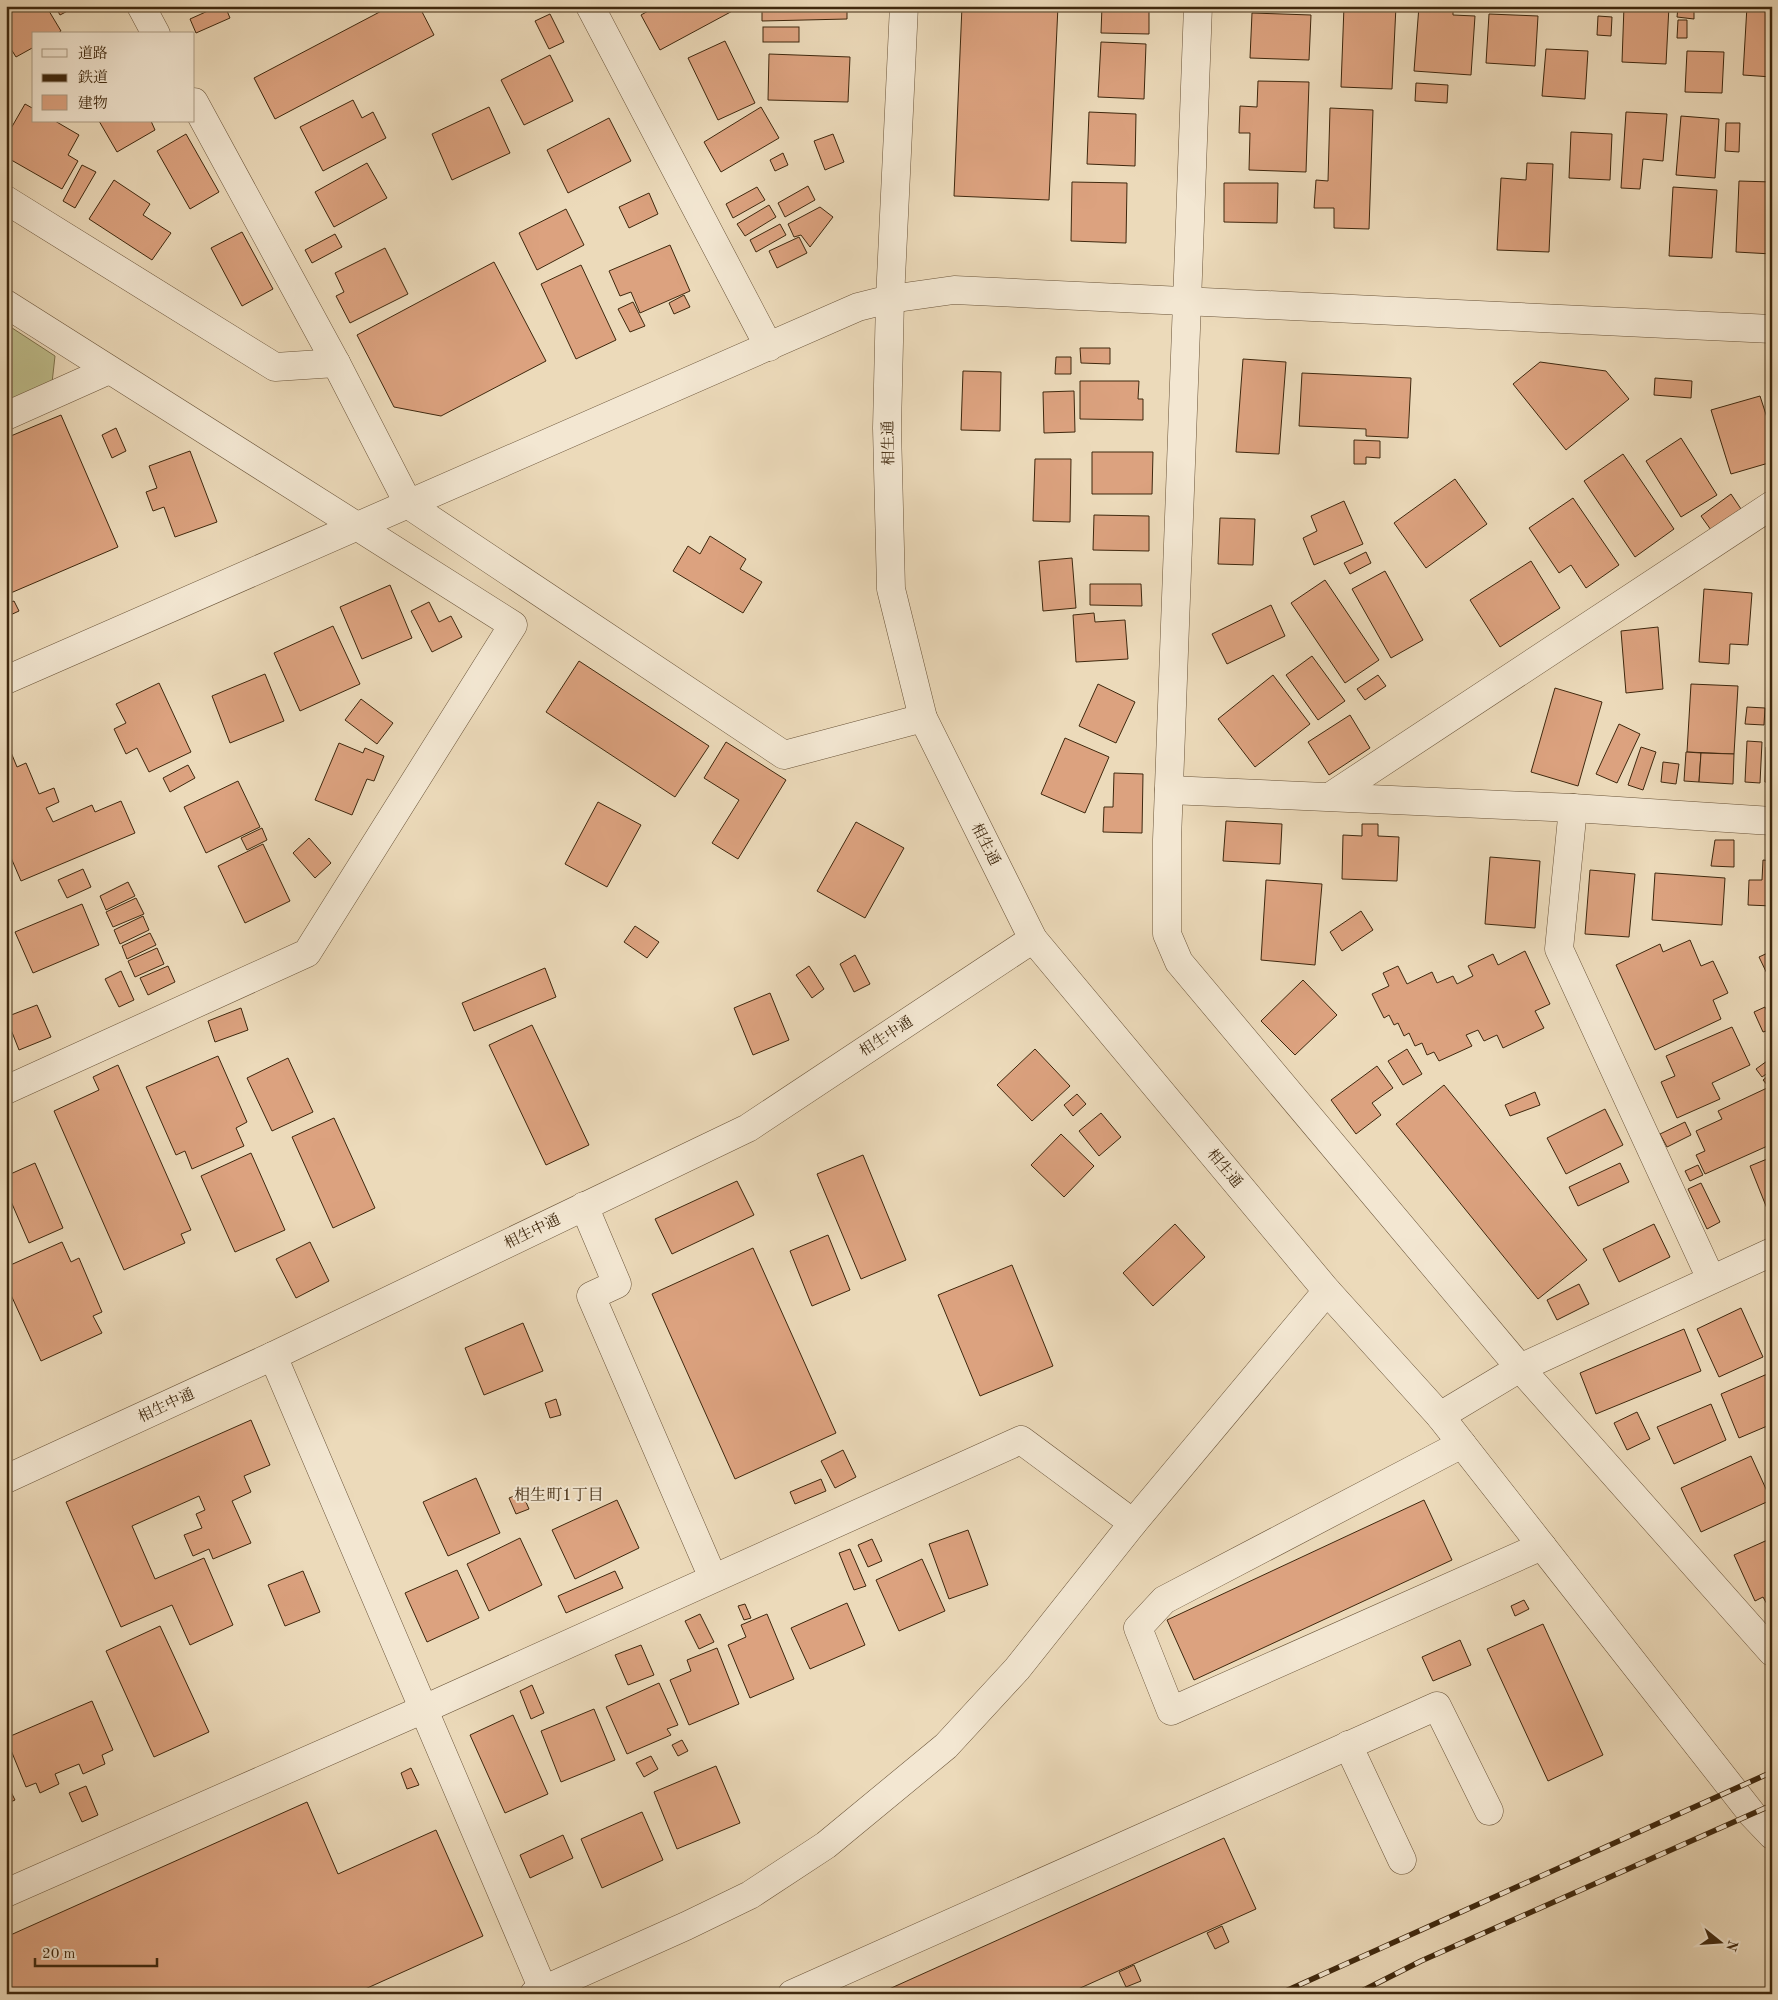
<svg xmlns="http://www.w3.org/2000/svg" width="1778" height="2000" font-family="'Old Standard TT','Noto Serif JP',serif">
<rect width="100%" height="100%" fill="#ecdaba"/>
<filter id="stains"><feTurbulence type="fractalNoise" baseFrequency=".004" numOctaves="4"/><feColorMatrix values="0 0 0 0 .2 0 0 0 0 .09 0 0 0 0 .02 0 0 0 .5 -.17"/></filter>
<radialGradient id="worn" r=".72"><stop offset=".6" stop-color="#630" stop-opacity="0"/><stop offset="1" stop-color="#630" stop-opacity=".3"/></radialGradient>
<path fill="#bebd8b" stroke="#7e724c" d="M6 324 55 356 52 383 6 402Z"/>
<g fill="#dca27f" stroke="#3f280e">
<path d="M18 6H46L61 31 57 34H34V47L16 57 6 41V13Z"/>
<path d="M55 6H77L60 15Z"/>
<path d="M219 6H225L230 18 196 33 190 19Z"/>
<path d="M391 6H419L434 35 275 119 254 78Z"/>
<path d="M657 6H737L738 8 660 50 641 15Z"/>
<path d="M762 6H847V19L762 21Z"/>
<path d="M962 6H1058L1049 200 954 196Z"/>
<path d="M1102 6H1149V34L1101 33Z"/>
<path d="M1344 6H1396L1392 89 1341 87Z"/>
<path d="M1419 6H1453V15L1475 16 1471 75 1414 71Z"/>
<path d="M1624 6H1669L1666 64 1622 62Z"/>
<path d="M1747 6H1772V77L1743 75Z"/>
<path d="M1678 7 1694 9V19L1677 17Z"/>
<path d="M1252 13 1311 15 1309 60 1250 58Z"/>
<path d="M550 14 564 42 549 49 535 21Z"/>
<path d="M1489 14 1538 16 1535 66 1486 63Z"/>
<path d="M1598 16 1612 17 1611 36 1597 35Z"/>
<path d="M1678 20H1687V38H1677Z"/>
<rect x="763" y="27" width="36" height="15"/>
<path d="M725 41 755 103 718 120 688 58Z"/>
<path d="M1101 42 1146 44 1144 99 1098 97Z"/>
<path d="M1546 49 1588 51 1585 99 1542 96Z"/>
<path d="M1687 51 1724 52 1722 93 1685 92Z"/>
<path d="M769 54 850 57 848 102 768 100Z"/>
<path d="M550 55 573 101 524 125 501 80Z"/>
<path d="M1258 81 1309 82 1306 172 1249 170 1250 133H1239L1240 106 1257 107Z"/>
<path d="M1416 83 1448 85 1447 103 1415 101Z"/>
<path d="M353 100 362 118 373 112 386 138 323 171 300 127Z"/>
<path d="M25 104 34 109V121H55L79 135 68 155 78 161 62 189 6 157V137Z"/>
<path d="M489 107 510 153 452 180 432 134Z"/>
<path d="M761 107 779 138 721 172 704 142Z"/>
<path d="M1330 108 1373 110 1369 229 1334 228V208H1314L1316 180 1328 181Z"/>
<path d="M1089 112 1136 114 1135 166 1087 164Z"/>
<path d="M1626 112 1667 114 1663 161 1643 159 1640 189 1621 188Z"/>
<path d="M1681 116 1719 119 1715 178 1676 175Z"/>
<path d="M609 118 631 161 568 193 547 150Z"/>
<path d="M99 121H151L155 130 117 152Z"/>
<path d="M1726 123H1740L1739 152 1725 151Z"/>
<path d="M1571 132 1612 134 1610 180 1569 178Z"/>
<path d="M186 134 219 192 190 209 157 151Z"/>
<path d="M833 134 844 162 825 170 814 141Z"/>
<path d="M783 153 788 165 775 171 770 160Z"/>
<path d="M367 163 387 198 334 227 315 192Z"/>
<path d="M1527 163 1553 164 1549 252 1497 250 1501 178 1526 180Z"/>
<path d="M82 165 96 172 75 208 63 201Z"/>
<path d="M114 180 150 204 143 215 171 233 152 260 89 219Z"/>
<path d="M1739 181 1772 182V254L1736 252Z"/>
<path d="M1072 182 1127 183 1126 243 1071 241Z"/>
<path d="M1224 183H1278L1277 223 1224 222Z"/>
<path d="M808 186 815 200 785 217 778 203Z"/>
<path d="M757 187 765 200 733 218 726 204Z"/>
<path d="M1673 187 1717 190 1712 258 1669 256Z"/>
<path d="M649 193 658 214 629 228 619 207Z"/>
<path d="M769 205 776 217 745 236 737 224Z"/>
<path d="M820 207 833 217 810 247 801 235 794 237 788 224Z"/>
<path d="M566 209 584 245 537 270 519 233Z"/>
<path d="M780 224 786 235 756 252 750 240Z"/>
<path d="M242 232 273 289 242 306 211 248Z"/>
<path d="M335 234 342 247 312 263 305 250Z"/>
<path d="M799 237 807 253 777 268 769 251Z"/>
<path d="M670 245 690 291 640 313 631 292 620 296 609 271Z"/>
<path d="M385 248 408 294 350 323 336 296 344 292 335 273Z"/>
<path d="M494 262 546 361 441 416 394 407 357 335Z"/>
<path d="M581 265 616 340 576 359 541 284Z"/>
<path d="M684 295 690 307 674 314 669 303Z"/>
<path d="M633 302 645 326 630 332 618 309Z"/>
<path d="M1080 348H1110V364L1081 363Z"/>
<path d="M1056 357H1071V374H1055Z"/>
<path d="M1243 359 1286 362 1279 454 1236 452Z"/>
<path d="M1540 362 1606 371 1629 399 1566 450 1513 384Z"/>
<path d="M963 371 1001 372 1000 431 961 430Z"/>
<path d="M1302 373 1411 378 1408 438 1366 436V429L1299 426Z"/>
<path d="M1655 378 1692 381 1691 398 1654 395Z"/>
<path d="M1080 381H1139L1138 399H1143V420L1080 419Z"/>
<path d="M1074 391 1075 432 1044 433 1043 392Z"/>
<path d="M1760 396 1772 433V462L1731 474 1711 410Z"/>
<path d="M61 415 118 547 6 595V438Z"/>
<path d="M116 428 126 451 112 458 102 435Z"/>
<path d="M1681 438 1717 495 1681 517 1646 461Z"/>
<path d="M1354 440 1380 441V458L1366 457V464H1354Z"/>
<path d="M190 451 217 522 175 537 164 507 153 511 146 492 157 488 149 466Z"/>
<path d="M1092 452H1153L1152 494H1092Z"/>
<path d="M1623 454 1674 529 1635 557 1584 481Z"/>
<path d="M1035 459H1071L1070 522 1033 521Z"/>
<path d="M1455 479 1487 524 1426 568 1394 523Z"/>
<path d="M1731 494 1741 509 1711 530 1701 516Z"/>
<path d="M1573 498 1619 565 1586 588 1571 565 1559 573 1529 528Z"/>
<path d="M1344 501 1363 544 1314 565 1303 538 1317 531 1311 516Z"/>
<path d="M1094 515 1149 516V551L1093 550Z"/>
<path d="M1220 518 1255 519 1253 565 1218 564Z"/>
<path d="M710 536 746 559 740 569 762 582 743 613 673 571 688 546 700 554Z"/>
<path d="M1366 552 1371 563 1350 574 1344 563Z"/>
<path d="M1072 558 1076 608 1043 611 1039 561Z"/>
<path d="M1531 561 1560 608 1500 647 1470 600Z"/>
<path d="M1385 571 1423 640 1391 658 1352 589Z"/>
<path d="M1325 580 1379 660 1345 683 1291 603Z"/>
<path d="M1090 584H1141L1142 606 1090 605Z"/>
<path d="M390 585 412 638 362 659 340 607Z"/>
<path d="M1704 589 1752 593 1748 645 1730 644 1729 664 1699 662Z"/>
<path d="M14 601 19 611 6 617V604Z"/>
<path d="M429 602 439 622 451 616 462 637 432 652 411 611Z"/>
<path d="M1271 605 1285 636 1227 664 1212 634Z"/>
<path d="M1094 613 1095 622 1125 620 1128 659 1076 662 1073 615Z"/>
<path d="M333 626 360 684 300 711 274 653Z"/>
<path d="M1658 627 1663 689 1626 693 1621 631Z"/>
<path d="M1312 656 1345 701 1318 720 1286 675Z"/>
<path d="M579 661 709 746 675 797 546 712Z"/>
<path d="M265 674 284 721 230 743 212 696Z"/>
<path d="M1273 675 1310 724 1255 767 1218 719Z"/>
<path d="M1378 675 1386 686 1365 700 1357 689Z"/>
<path d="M159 683 191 752 149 772 137 748 126 754 114 729 126 723 116 704Z"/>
<path d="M1098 684 1135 702 1116 743 1079 726Z"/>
<path d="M1691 684 1738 686 1734 754 1687 752Z"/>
<path d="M1555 688 1602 702 1578 786 1531 772Z"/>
<path d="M361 699 393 723 377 744 345 720Z"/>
<path d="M1747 707 1765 708 1764 725 1745 724Z"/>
<path d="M1350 715 1370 748 1329 775 1308 742Z"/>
<path d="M1619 724 1640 734 1617 783 1596 774Z"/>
<path d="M1065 738 1109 757 1085 813 1041 794Z"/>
<path d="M1747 741 1762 742 1760 783 1745 782Z"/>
<path d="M726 742 786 780 738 859 712 843 739 800 704 778Z"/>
<path d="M339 743 363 753 365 748 384 756 374 781 367 779 352 815 315 800Z"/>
<path d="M8 745 17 767 26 763 39 794 54 788 59 802 46 808 53 822 92 805 95 812 121 801 135 833 21 881 6 846V746Z"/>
<path d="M1641 747 1656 752 1643 790 1628 785Z"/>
<path d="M1766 747H1772V783L1765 782Z"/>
<path d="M1686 752 1701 753 1699 782 1684 781Z"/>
<path d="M1701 753 1734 754 1733 784 1699 782Z"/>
<path d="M1663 762 1679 764 1676 784 1661 782Z"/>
<path d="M188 765 195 778 170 792 163 778Z"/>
<path d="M1114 773 1143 774 1142 833 1103 832 1104 807H1113Z"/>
<path d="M238 781 260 827 206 853 184 807Z"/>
<path d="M598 802 641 825 607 887 565 864Z"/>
<path d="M1226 821 1282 824 1280 864 1223 861Z"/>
<path d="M856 822 904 848 865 918 817 891Z"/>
<path d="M1362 824H1378V836L1399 837 1397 881 1342 879 1343 835 1362 836Z"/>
<path d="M262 828 267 840 247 850 241 838Z"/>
<path d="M309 838 331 863 315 878 293 853Z"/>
<path d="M1715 840H1734V867L1711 866Z"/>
<path d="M263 844 290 901 245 923 218 866Z"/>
<path d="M1490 857 1540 861 1535 928 1485 924Z"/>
<path d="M1763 860 1772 861V906L1748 905 1749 880H1762Z"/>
<path d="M83 869 91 887 67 898 58 880Z"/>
<path d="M1590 870 1635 874 1629 937 1585 934Z"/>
<path d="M1655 873 1725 878 1722 925 1652 920Z"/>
<path d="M1266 880 1322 884 1315 965 1261 960Z"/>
<path d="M128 882 135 896 106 910 100 896Z"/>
<path d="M136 898 144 914 113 927 106 912Z"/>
<path d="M82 904 99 945 33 973 15 932Z"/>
<path d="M1361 911 1373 930 1342 951 1330 932Z"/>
<path d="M143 916 149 930 120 944 114 930Z"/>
<path d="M635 926 659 942 647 958 624 942Z"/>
<path d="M150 933 156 945 127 959 122 946Z"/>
<path d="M1690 940 1701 966 1713 961 1728 993 1713 1000 1721 1019 1655 1050 1616 965 1660 944 1663 952Z"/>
<path d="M157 948 164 964 135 977 128 961Z"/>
<path d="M1525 951 1550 1004 1535 1011 1544 1028 1503 1048 1497 1035 1484 1041 1478 1030 1466 1035 1472 1046 1439 1061 1434 1052 1427 1055 1422 1043 1415 1046 1409 1033 1404 1036 1398 1023 1394 1025 1389 1015 1384 1018 1372 994 1389 986 1383 973 1398 966 1407 984 1432 972 1437 983 1453 976 1457 984 1473 976 1468 966 1493 954 1498 965Z"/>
<path d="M1772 951V984L1759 957Z"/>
<path d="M855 955 870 984 854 992 840 964Z"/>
<path d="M168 966 175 982 148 995 140 978Z"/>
<path d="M809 966 824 989 812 998 796 975Z"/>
<path d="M545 968 556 997 474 1031 462 1003Z"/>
<path d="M121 971 134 1000 119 1007 105 979Z"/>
<path d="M1303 980 1337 1015 1295 1055 1261 1021Z"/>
<path d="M770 993 789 1040 753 1055 734 1008Z"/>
<path d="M37 1005 51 1037 19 1050 6 1017Z"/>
<path d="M1765 1007 1772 1021V1029L1763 1032 1754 1012Z"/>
<path d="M241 1008 248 1030 215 1042 208 1021Z"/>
<path d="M532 1025 589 1145 546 1165 489 1045Z"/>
<path d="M1732 1027 1750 1065 1712 1083 1720 1099 1677 1118 1661 1082 1675 1076 1666 1056Z"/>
<path d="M1035 1049 1070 1086 1032 1121 997 1085Z"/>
<path d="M1407 1049 1422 1074 1403 1085 1388 1061Z"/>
<path d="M218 1056 247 1122 236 1128 244 1146 192 1169 185 1151 176 1155 146 1087Z"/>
<path d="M288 1058 313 1112 272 1131 247 1078Z"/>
<path d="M1767 1061 1772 1070 1762 1077 1756 1069Z"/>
<path d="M118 1065 191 1230 181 1234 185 1243 124 1270 54 1111 99 1090 93 1077Z"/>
<path d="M1377 1066 1393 1088 1372 1103 1381 1115 1356 1134 1331 1100Z"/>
<path d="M1768 1076 1772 1083 1768 1086 1763 1080Z"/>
<path d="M1444 1085 1587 1260 1538 1299 1396 1124Z"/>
<path d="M1767 1088 1772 1097V1144L1705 1174 1696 1155 1705 1151 1696 1131 1722 1119 1718 1111Z"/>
<path d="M1535 1092 1540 1105 1510 1116 1505 1105Z"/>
<path d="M1077 1094 1086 1104 1073 1116 1064 1105Z"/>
<path d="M1605 1109 1623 1145 1566 1174 1547 1138Z"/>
<path d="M1101 1113 1121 1137 1099 1156 1079 1131Z"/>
<path d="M334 1118 375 1208 333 1228 292 1137Z"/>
<path d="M1685 1122 1691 1135 1667 1147 1660 1134Z"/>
<path d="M1061 1134 1094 1166 1064 1197 1031 1165Z"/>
<path d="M251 1153 285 1230 235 1252 201 1176Z"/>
<path d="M863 1155 906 1260 861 1279 817 1174Z"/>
<path d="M1772 1157V1215L1770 1216 1750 1166Z"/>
<path d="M35 1163 63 1228 29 1243 6 1190V1176Z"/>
<path d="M1620 1163 1629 1182 1578 1206 1569 1187Z"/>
<path d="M1698 1165 1703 1175 1690 1181 1685 1171Z"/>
<path d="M737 1181 754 1215 672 1254 655 1219Z"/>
<path d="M1701 1183 1720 1222 1707 1229 1688 1189Z"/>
<path d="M1175 1224 1205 1257 1153 1306 1123 1273Z"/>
<path d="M1654 1224 1670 1257 1619 1282 1603 1249Z"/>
<path d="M828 1235 850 1290 812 1306 790 1251Z"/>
<path d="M62 1242 71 1262 79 1258 102 1312 93 1316 102 1333 41 1361 6 1284V1267Z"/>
<path d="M310 1242 329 1281 296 1298 276 1259Z"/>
<path d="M753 1248 836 1433 735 1479 652 1294Z"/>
<path d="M1012 1265 1053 1366 980 1396 938 1295Z"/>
<path d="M1579 1284 1589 1304 1557 1320 1547 1300Z"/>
<path d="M1741 1308 1763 1357 1719 1377 1697 1329Z"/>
<path d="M523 1323 543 1371 484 1395 465 1348Z"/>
<path d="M1684 1329 1701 1371 1596 1414 1580 1373Z"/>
<path d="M1772 1372V1424L1739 1438 1721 1394Z"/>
<path d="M556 1399 561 1415 550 1418 545 1403Z"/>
<path d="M1711 1404 1726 1440 1674 1464 1657 1427Z"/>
<path d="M1637 1412 1650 1439 1627 1450 1614 1423Z"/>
<path d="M251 1420 270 1465 244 1476 251 1492 232 1501 251 1543 213 1559 209 1549 193 1556 184 1535 202 1528 196 1514 205 1510 199 1496 132 1526 155 1579 204 1558 233 1625 190 1645 172 1605 121 1627 66 1502Z"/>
<path d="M843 1450 856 1477 835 1488 821 1461Z"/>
<path d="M1772 1454V1465L1768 1456Z"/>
<path d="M1751 1456 1771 1500 1701 1532 1681 1488Z"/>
<path d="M476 1478 500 1533 448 1556 423 1502Z"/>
<path d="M821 1479 826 1491 795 1504 790 1492Z"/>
<path d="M522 1493 529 1509 516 1514 509 1498Z"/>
<path d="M617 1500 639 1548 575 1579 552 1530Z"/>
<path d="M1424 1500 1452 1560 1194 1680 1167 1620Z"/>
<path d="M968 1530 988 1585 949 1599 929 1544Z"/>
<path d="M520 1538 542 1585 489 1611 467 1564Z"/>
<path d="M1772 1538V1605L1768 1606 1763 1597 1755 1601 1734 1555Z"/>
<path d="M872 1539 882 1561 868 1567 858 1545Z"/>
<path d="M850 1549 866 1586 854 1590 839 1553Z"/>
<path d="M922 1559 945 1611 899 1631 876 1580Z"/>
<path d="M457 1570 479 1618 427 1642 405 1593Z"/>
<path d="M303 1571 320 1612 285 1626 268 1585Z"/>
<path d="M615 1571 623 1588 566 1613 558 1596Z"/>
<path d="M1524 1600 1529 1609 1515 1616 1511 1606Z"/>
<path d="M847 1603 865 1645 810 1669 791 1628Z"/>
<path d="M745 1604 751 1618 744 1620 738 1606Z"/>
<path d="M700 1614 714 1642 699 1649 685 1621Z"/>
<path d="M767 1614 794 1679 750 1698 728 1645 746 1637 741 1625Z"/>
<path d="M1543 1624 1603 1755 1548 1781 1487 1649Z"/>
<path d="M160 1626 209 1732 154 1757 106 1651Z"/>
<path d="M1460 1640 1471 1665 1433 1681 1422 1657Z"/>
<path d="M641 1645 654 1675 628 1685 615 1655Z"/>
<path d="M717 1648 739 1704 689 1725 670 1680 691 1671 687 1660Z"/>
<path d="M659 1683 678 1725 667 1729 671 1735 627 1754 606 1707Z"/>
<path d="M532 1685 544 1713 531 1719 520 1691Z"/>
<path d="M92 1701 113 1750 102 1755 105 1764 83 1774 79 1764 55 1774 59 1784 40 1793 36 1783 26 1787 6 1738Z"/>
<path d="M594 1709 615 1760 561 1782 541 1731Z"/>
<path d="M513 1715 548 1794 505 1813 470 1735Z"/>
<path d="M682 1740 688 1751 678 1756 672 1745Z"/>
<path d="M651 1756 658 1769 644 1777 636 1763Z"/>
<path d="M716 1766 740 1823 677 1849 654 1792Z"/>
<path d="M411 1768 419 1785 407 1789 401 1773Z"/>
<path d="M6 1782 15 1800 6 1804Z"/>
<path d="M86 1786 98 1815 82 1822 69 1793Z"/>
<path d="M307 1802 338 1874 436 1830 483 1936 354 1994H6V1937Z"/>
<path d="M6 1812 11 1821 6 1823Z"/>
<path d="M642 1812 663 1860 602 1888 581 1839Z"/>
<path d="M563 1835 573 1858 530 1878 520 1855Z"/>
<path d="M1224 1838 1256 1909 1067 1994H878Z"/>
<path d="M1222 1926 1229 1942 1215 1949 1207 1933Z"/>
<path d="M1134 1965 1141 1981 1126 1987 1119 1972Z"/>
</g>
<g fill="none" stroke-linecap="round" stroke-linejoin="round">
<defs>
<g id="minor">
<path d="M141 6 156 34"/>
<path d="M590 6 769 347"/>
<path d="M904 6 890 299 887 428 891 589 923 718 1033 939 1327 1291 1440 1416 1752 1814 1772 1835"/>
<path d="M1198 6 1167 840V934L1179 962 1520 1368 1772 1652"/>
<path d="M194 102 336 363 409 505 784 755 923 718"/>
<path d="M6 200 275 367 336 363"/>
<path d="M6 304 513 625 307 953 6 1090"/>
<path d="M6 416 109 370"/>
<path d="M6 680 858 307 890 299 954 290 1772 329"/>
<path d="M1169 790 1573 808 1772 821"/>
<path d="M1331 796 1772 505"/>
<path d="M1573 808 1559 949 1711 1279"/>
<path d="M584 1206 617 1284 591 1296 713 1578"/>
<path d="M273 1356 545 1994"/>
<path d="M1440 1416 1520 1368 1772 1252"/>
<path d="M1462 1444 1164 1600 1138 1628 1171 1711 1542 1546"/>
<path d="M6 1479 273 1356 748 1128 1033 939"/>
<path d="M1348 1745 1402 1860"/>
<path d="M6 1893 424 1709 1021 1440 1133 1523"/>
<path d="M534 1994 686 1926 750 1895 826 1845 946 1746 1017 1669 1133 1523 1327 1291"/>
<path d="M792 1994 1437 1706 1489 1811"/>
</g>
</defs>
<use href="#minor" stroke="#6a5439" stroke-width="29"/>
<use href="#minor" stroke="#f3e7d2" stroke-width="28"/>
<defs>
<g id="rail">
<path d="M1279 1994 1772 1772"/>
<path d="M1356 1994 1421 1961 1772 1805"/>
</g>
</defs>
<use href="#rail" stroke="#3f280e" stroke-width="5.5"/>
<use href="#rail" stroke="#f3e7d2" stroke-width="4" stroke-dasharray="11" stroke-linecap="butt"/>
</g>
<g text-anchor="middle" stroke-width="4" stroke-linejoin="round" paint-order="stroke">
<g font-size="15" fill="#3f280e" stroke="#f3e7d2">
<text transform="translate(888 443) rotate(-91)" y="5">相生通</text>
<text transform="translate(986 844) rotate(63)" y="5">相生通</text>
<text transform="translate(886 1036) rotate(-33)" y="5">相生中通</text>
<text transform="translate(1225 1168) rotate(50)" y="5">相生通</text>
<text transform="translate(532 1231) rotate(-26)" y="5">相生中通</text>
<text transform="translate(166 1405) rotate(-25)" y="5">相生中通</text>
</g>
<g font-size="16" fill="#3f280e" stroke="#f3e7d2">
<text x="559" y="1500">相生町1丁目</text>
</g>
</g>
<rect width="1778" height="2000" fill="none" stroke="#ecdaba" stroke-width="25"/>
<rect x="8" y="8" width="1763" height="1985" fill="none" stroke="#3f280e" stroke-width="2.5"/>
<rect x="12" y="12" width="1753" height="1975" fill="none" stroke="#3f280e"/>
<rect x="32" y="32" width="162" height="90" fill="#f3e7d2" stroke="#ab9b84"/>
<rect x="42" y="49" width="25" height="8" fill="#f3e7d2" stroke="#ab9b84"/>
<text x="78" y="58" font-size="15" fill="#3f280e">道路</text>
<rect x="42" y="74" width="25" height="8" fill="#3f280e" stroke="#ab9b84"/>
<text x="78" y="82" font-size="15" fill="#3f280e">鉄道</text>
<rect x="42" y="95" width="25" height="15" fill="#dca27f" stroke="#ab9b84"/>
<text x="78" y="108" font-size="15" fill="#3f280e">建物</text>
<g transform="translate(1720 1942) rotate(107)" stroke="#f3e7d2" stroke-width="4" paint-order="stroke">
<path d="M0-4L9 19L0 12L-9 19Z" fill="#3f280e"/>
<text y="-8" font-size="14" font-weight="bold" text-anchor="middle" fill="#3f280e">N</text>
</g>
<path d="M35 1958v8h122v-8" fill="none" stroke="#3f280e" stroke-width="2.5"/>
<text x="42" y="1958" font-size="15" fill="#3f280e" stroke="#f3e7d2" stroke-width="4" paint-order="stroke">20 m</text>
<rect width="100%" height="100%" filter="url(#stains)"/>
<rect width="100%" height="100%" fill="url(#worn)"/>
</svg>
